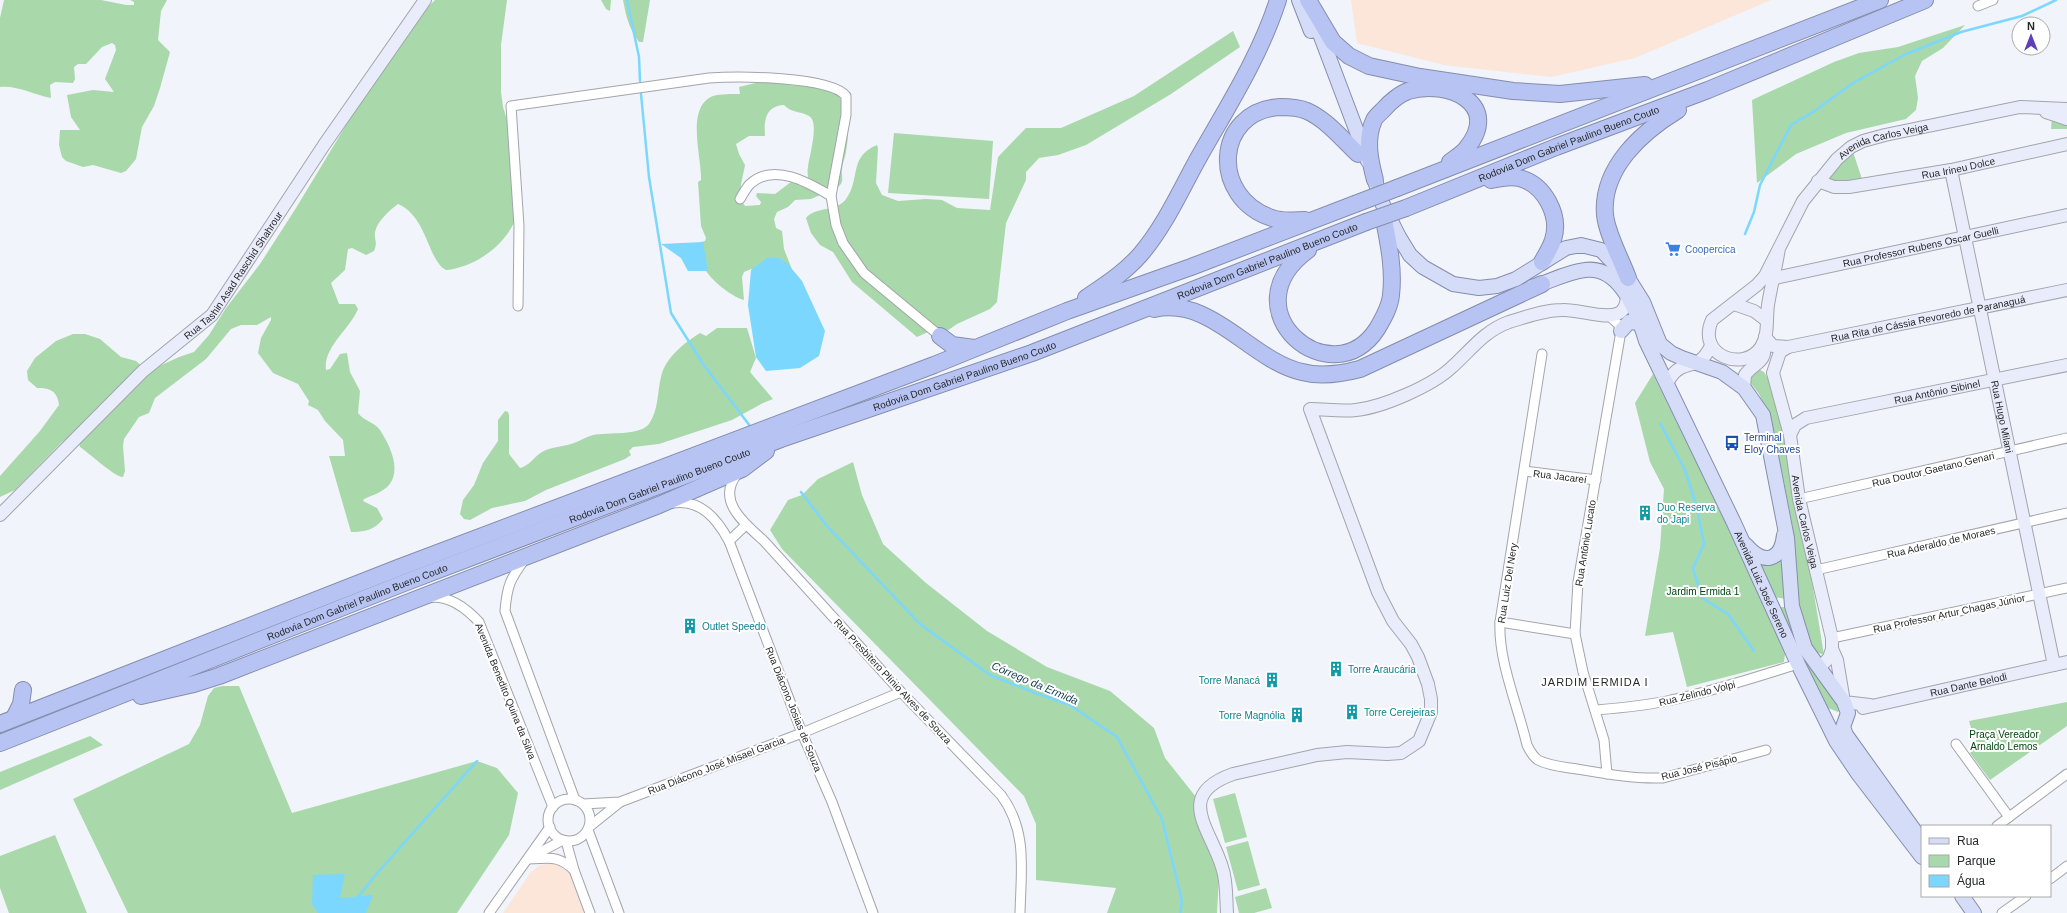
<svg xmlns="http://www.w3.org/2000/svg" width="2067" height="913" font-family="Helvetica,sans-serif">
<rect width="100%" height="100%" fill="#f1f4fa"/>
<g fill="#fce5d9">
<path d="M1351 0H1771L1635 58 1551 77 1444 65 1357 43Z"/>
<path d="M549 864H557L571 875 585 913H503L531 872 540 865Z"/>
</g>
<g fill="#a9d8aa" fill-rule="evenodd">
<path d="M4 0H101L126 5H134V2L130 0H167L161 11 158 40 170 52 160 88 154 106 142 127 136 159 126 171 121 173 93 165 83 167 66 161 62 157 59 145 60 130H80L71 117 67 95 93 90 114 92 105 79 116 50 115 45 112 43 102 47 86 64H78L74 67 75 79 73 83 55 82 50 85 51 98C34 95 17 85 0 87V18Z"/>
<path d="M435 0H507L501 45V92L503 107 514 142 515 220C505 246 473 268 446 270 428 261 427 216 398 204 390 210 377 221 375 232 374 240 378 242 374 251L366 255 352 248 348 249 345 270 331 283 339 304H355L358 309C350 329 323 347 326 370L330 369 340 354 347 353 350 372 360 391 358 413C364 421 374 422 380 430 389 444 402 469 389 485 383 492 373 495 364 499L363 501 377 508 383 519C374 530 365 532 351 532L329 456H345L343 440 325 421 318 410 308 405 309 401 298 384 273 373 258 353 261 338 271 320V317L257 325H241L231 329 206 359 155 398 149 413 139 417 124 439 123 446 125 471 123 477C116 478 89 453 80 447L76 433 62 442 15 490 0 497V476L40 431 59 405C58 392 50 387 37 388L28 380 27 371 35 358 56 341 73 334H85L100 339 121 357 136 361 146 370 155 368 179 357 194 352 209 335 226 308 260 264 296 208 374 79 415 20Z"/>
<path d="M601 0H611L610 11 606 9Z"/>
<path d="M623 0H650L643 42H639C629 29 626 16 623 0Z"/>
<path d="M1965 25 1943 48 1922 61 1915 76 1918 98 1916 110 1906 119 1846 133 1796 154 1757 183 1752 100 1834 62 1859 53 1898 47Z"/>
<path d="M1233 31 1240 47 1171 94 1086 145 1058 155 1039 158 1026 172V180L1006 223 997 302 990 309 957 324 937 338 928 332 917 337 852 282 833 252 820 245 811 233 806 218C816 206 837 212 846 199 861 179 848 157 877 145L878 148 876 183 882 195 898 201 926 199 942 200 957 208 990 210 998 157 1026 128H1061L1134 96Z"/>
<path d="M777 78C787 80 831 88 836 93 851 107 849 134 846 152 845 158 842 164 842 170 841 177 845 181 838 187L811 199 795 200 788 207 777 212 774 219 776 228 782 231 784 249 793 272 751 269 744 272 742 277 744 300C731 297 704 275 701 261 700 255 701 248 701 242L705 241 706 238 701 226 698 182 701 180C702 157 685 107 713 96 721 94 732 94 740 94L739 87ZM784 105C791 113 801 111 809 116 820 122 809 156 808 167 807 171 808 175 808 179L804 183 791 182 775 194 757 193 756 196 761 202 760 205 745 206C736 195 743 178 745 165L739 154 736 144 749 136H765C764 121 765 106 784 105Z"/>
<path d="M2052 117 2067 120V129H2051Z"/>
<path d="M894 133 993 141 989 199 888 193Z"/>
<path d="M1853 152 1862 179 1835 183 1825 180Z"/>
<path d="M717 328H747L756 358 750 372 773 399 763 403 732 420 659 444 633 447 629 451 631 455 625 459 546 490 525 501 492 508 470 520 464 519 460 514 463 500 474 485 483 463 498 441V420L505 411 508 412 509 415V454L520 468C529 466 534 457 542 452 551 447 561 447 571 444 579 442 585 437 593 435 608 432 640 436 649 424 659 409 657 393 661 377 665 358 684 343 700 333L706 336Z"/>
<path d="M1758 369 1764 372C1779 394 1786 439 1791 465 1803 529 1814 592 1824 655L1813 651 1807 641 1799 607 1793 528 1783 477 1768 413 1759 394 1750 382V377Z"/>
<path d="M1653 374 1722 514 1785 654 1784 662 1687 687 1673 632 1645 636 1660 548 1664 489 1650 462 1635 403Z"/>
<path d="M853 462 862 495 883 544 926 583 987 631 1047 667 1110 691 1154 728 1165 758 1200 802 1219 875 1217 913H1107L1116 888 1036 880V824L1024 796 782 549 770 530 788 500 802 495 818 479Z"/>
<path d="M1785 550 1787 599 1772 597 1753 556Z"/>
<path d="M1781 607H1784L1787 610 1841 702 1840 710 1838 712 1828 708 1780 611Z"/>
<path d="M222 686H239L292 813 477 761 497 768 518 793 509 835 457 913H128L73 799 189 744 200 725 208 696 214 688Z"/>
<path d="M2067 702V726L1990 780 1970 753 1976 747V732L1971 728 1969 721Z"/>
<path d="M90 736 103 745 0 790V772Z"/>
<path d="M1235 793 1247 837 1225 843 1213 799Z"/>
<path d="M55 835 87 913H9L0 888V856Z"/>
<path d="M1248 841 1260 885 1238 891 1226 847Z"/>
<path d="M1266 888 1272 908 1254 913H1239L1235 897Z"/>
</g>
<g fill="#7bd7fd">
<path d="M703 242 708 271H688L681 258 661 244Z"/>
<path d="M767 258H778L787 263 802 281 825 331 819 356 800 368 766 371 756 357 748 305 751 270Z"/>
<path d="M345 874 340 898 373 895 366 913H318L312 904 313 875Z"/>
</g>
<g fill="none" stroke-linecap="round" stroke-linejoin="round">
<g stroke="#7bd7fd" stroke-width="2.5">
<path d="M627 0 639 57 640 81"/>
<path d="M641 94 649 177 671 313 703 364 750 426"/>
<path d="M1745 234 1754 212 1760 185 1791 125 1813 112 1853 83 1904 55 1961 32 2022 16 2056 0"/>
<path d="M1660 423 1685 470 1697 508 1704 544 1693 568 1702 598 1728 614 1754 651"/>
<path d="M801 492 827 526 920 624 990 675 1033 692 1070 705 1117 737 1162 819 1182 901 1180 913"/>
<path d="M357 898 380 870 477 761"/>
</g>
<defs>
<g id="street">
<path d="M1978 6 1993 0"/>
<path d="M740 199C743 194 746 188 750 184 774 162 809 183 831 196"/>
<path d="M518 306 519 226 511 106 709 78C735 76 830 76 846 96V115L831 196 836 225 843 243 864 273 940 336"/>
<path d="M1542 354 1500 622C1498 661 1518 706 1527 745 1530 751 1532 756 1538 760 1549 766 1564 767 1577 769 1606 774 1634 779 1663 778L1766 750"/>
<path d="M1524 471 1596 480"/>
<path d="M738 473C715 500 744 523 764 541L901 692 1001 795C1028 831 1021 871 1020 913"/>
<path d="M1799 499 2067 438"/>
<path d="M673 503C701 499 717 519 729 541L802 733 832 802 873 913"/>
<path d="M729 541 746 525"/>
<path d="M525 559C510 579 507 586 505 611L575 800"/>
<path d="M1816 570 2067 513"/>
<path d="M427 598C447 594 466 608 479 622L553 807"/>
<path d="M1500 622 1575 634"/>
<path d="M1832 638 2067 588"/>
<path d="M1595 710C1620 708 1646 706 1671 700 1714 691 1756 677 1798 664"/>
<path d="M1956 744 2009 817"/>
<path d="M1607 774 1604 740 1583 672 1575 634 1578 582 1621 331 1618 324 1608 315"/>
<circle cx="569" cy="820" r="21"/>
<path d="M583 804 620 802 802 733 901 692"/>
<path d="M1997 826 2067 774"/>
<path d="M589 827 619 803"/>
<path d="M588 830 619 913"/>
<path d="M566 841 574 870 590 913"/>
<path d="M531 857 563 840"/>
<path d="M528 859C549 859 557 854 574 870"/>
<path d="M2050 879 2067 866"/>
<path d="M489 913 550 827"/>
<path d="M2002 913 2026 896"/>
</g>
<g id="secondary">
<path d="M2046 112 2067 119"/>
<path id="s1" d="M1951 170 2054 665"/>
<path id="s2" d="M1818 181 1834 187H1849L1951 170 2067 144"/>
<path id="s3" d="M1779 248C1776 268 1771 286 1768 305 1766 319 1769 335 1761 347 1744 373 1696 356 1712 320L1757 285 1765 276 1803 201 1837 159 1851 147 1863 141 1885 135 2020 107 2067 109"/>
<path id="s4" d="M1775 278 2067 215"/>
<path d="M1734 304 1754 311 1766 320"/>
<path id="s5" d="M1765 337 1773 346 1788 347 2067 290"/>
<path id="s6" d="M1788 347 1780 352 1773 373 1790 435 1799 499 1832 638V649L1837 660 1844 702 1870 705"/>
<path d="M1667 383C1669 380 1671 376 1674 373 1687 359 1698 372 1711 346"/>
<path d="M1744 388 1745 375C1753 363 1769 362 1763 343"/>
<path id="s7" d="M1790 435 1795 425 1806 418 2067 365"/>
<path id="s8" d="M0 515 143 371 212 315 324 145 425 0"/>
<path d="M1819 668 1829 658 1832 649"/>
<path id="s9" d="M1863 708 2067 662"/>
<path d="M1227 913C1226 898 1227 881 1222 867 1210 828 1174 795 1233 774L1317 755 1347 752 1387 754 1401 753 1419 741 1431 712V699L1428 684 1418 657 1411 644 1393 621 1378 592 1310 409C1325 409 1341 412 1356 410 1383 407 1432 386 1452 367 1471 350 1484 331 1509 322 1526 317 1544 310 1562 310 1578 309 1602 319 1617 314 1625 311 1626 304 1627 297"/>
</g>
<g id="primary">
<path d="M1299 0 1311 31"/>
<path d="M1314 18 1368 161"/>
<path d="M1376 184 1383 205 1399 237 1410 255 1423 267 1453 284 1479 288 1497 286 1516 279 1566 248 1581 245 1601 250 1628 278 1643 302 1660 344 1671 353 1682 358 1722 372 1744 388 1763 415 1787 538 1792 606 1805 648 1844 702 1848 713 1843 727 1846 735 1922 841"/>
<path id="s10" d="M1532 287C1549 282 1567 272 1585 270 1621 265 1638 314 1646 341L1734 523 1798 664 1836 741 1859 775 1922 857"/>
<path d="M1621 331 1629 322 1641 323"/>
<path d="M1746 545C1763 565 1781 562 1784 535"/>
<path d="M1962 896 1974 913"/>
</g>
<g id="highway">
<path d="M1308 0 1333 42 1349 56 1369 66 1420 77 1513 91 1560 94 1645 85"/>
<path d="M1375 180C1370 161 1365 139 1374 120 1376 116 1381 112 1384 109 1390 102 1400 94 1408 91 1448 79 1503 104 1466 149 1462 154 1455 158 1450 162"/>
<path d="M1491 180C1500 178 1510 176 1519 178 1544 184 1561 215 1553 240 1551 247 1546 255 1542 262"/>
<path d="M1397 188 1880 0"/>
<path id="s11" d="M1406 208 1556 147 1708 90 1925 0"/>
<path d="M1305 220C1295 220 1282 222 1272 218 1210 198 1214 111 1280 107 1289 107 1300 108 1307 111 1327 120 1342 139 1358 154"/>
<path d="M1308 250C1226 310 1332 398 1377 329 1383 319 1390 307 1391 295 1394 270 1389 245 1384 220"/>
<path d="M1628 278C1621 259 1607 234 1605 215 1601 168 1642 132 1678 110"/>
<path d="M1086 298C1105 285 1124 273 1140 255 1165 226 1181 189 1199 157 1228 106 1260 56 1278 0"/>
<path d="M1154 309C1212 296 1250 360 1302 372 1321 377 1341 374 1360 369L1542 284"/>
<path d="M940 336 952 345 974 348"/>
<path d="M141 696 194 684 219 676 659 505 742 469 766 451"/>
<path d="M14 718 21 704 23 690"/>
<path d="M0 724 398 568 934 365 1067 311 1191 267 1355 204"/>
<path id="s12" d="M0 743 404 583 781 439 1032 353 1366 222"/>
</g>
</defs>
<use href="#street" stroke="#a2a5ab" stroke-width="11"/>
<use href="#secondary" stroke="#a2a5ab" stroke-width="14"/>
<use href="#primary" stroke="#858dad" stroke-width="16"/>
<use href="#highway" stroke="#858dad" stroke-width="18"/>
<use href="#street" stroke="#fff" stroke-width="9"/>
<use href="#secondary" stroke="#e9edfb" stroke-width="12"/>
<use href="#primary" stroke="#d4dcf8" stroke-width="14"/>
<use href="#highway" stroke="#b7c4f3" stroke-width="16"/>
<defs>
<g id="highway-bridge">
<path d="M1355 204 1397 188"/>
<path d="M1366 222 1406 208"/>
</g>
</defs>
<use href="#highway-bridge" stroke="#858dad" stroke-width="18" stroke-linecap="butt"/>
<use href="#highway-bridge" stroke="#b7c4f3" stroke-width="16"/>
</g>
<defs>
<symbol id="supermarket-bare" viewBox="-9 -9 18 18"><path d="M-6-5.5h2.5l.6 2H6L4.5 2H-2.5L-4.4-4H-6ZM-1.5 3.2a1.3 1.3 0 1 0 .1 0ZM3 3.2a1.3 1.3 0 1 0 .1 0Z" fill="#3f7fe0" stroke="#fff" stroke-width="2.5" paint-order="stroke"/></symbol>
<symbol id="bus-bare" viewBox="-9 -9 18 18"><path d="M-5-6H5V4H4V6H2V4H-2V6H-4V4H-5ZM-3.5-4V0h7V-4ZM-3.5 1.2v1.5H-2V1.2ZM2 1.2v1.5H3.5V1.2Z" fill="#1a4fb4" stroke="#fff" stroke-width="2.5" paint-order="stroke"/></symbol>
<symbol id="building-bare" viewBox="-9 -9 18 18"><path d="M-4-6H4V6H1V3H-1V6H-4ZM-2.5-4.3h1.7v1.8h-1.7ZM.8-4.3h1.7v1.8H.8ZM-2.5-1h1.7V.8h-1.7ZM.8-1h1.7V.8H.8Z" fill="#0f9aa8" stroke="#fff" stroke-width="2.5" paint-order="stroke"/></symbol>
</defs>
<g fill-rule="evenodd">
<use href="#supermarket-bare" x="1662" y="238" width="22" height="22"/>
<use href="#bus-bare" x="1721" y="432" width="22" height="22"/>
<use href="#building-bare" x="1634" y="502" width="22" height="22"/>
<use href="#building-bare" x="679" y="615" width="22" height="22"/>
<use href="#building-bare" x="1325" y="658" width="22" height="22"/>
<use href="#building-bare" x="1261" y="669" width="22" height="22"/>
<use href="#building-bare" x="1341" y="701" width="22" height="22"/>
<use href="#building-bare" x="1286" y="704" width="22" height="22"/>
</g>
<g text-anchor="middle" stroke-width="4" stroke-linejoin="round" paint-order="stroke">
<g font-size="10" fill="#27282a" stroke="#fff">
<text dy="4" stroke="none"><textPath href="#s3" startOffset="444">Avenida Carlos Veiga</textPath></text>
<text dy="4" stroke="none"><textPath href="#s11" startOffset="175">Rodovia Dom Gabriel Paulino Bueno Couto</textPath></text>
<text dy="4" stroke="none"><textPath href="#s2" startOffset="143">Rua Irineu Dolce</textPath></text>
<text dy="4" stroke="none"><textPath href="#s4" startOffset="149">Rua Professor Rubens Oscar Guelli</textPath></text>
<text dy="4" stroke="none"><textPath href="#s12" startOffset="1356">Rodovia Dom Gabriel Paulino Bueno Couto</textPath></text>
<text dy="4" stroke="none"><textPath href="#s8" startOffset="336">Rua Tashin Asad Raschid Shahrour</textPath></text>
<text dy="4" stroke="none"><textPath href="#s5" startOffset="170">Rua Rita de Cássia Revoredo de Paranaguá</textPath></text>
<text dy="4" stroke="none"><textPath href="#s12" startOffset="1032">Rodovia Dom Gabriel Paulino Bueno Couto</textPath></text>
<text dy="4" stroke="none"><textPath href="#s7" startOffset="158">Rua Antônio Sibinel</textPath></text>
<text dy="4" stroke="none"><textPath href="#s1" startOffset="252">Rua Hugo Milani</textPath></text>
<text transform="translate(1933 469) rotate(-13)" y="4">Rua Doutor Gaetano Genari</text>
<text transform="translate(1560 476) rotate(7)" y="4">Rua Jacareí</text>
<text dy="4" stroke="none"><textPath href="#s12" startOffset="708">Rodovia Dom Gabriel Paulino Bueno Couto</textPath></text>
<text dy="4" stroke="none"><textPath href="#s6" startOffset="184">Avenida Carlos Veiga</textPath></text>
<text transform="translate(1941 542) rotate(-13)" y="4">Rua Aderaldo de Moraes</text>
<text transform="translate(1585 543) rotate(-81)" y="4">Rua Antônio Lucato</text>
<text transform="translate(1507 583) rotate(-81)" y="4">Rua Luiz Del Nery</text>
<text dy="4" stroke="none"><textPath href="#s10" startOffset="427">Avenida Luiz José Sereno</textPath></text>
<text dy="4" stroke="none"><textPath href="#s12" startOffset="384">Rodovia Dom Gabriel Paulino Bueno Couto</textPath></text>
<text transform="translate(1949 613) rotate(-12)" y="4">Rua Professor Artur Chagas Júnior</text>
<text transform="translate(893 681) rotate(47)" y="4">Rua Presbítero Plínio Alves de Souza</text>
<text dy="4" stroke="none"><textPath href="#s9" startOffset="108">Rua Dante Belodi</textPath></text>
<text transform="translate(506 691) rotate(68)" y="4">Avenida Benedito Quina da Silva</text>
<text transform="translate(1697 693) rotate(-14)" y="4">Rua Zelindo Volpi</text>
<text transform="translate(794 709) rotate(68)" y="4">Rua Diácono Josias de Souza</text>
<text transform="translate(716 765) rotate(-21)" y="4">Rua Diácono José Misael Garcia</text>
<text transform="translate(1699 767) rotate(-14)" y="4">Rua José Pisápio</text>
</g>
<g font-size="10" fill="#366cbe" stroke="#fff" text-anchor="start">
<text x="1685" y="253">Coopercica</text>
</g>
<g font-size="10" fill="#164399" stroke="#fff" text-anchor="start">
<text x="1744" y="441">Terminal<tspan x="1744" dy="12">Eloy Chaves</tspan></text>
</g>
<g font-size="10" fill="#0d838f" stroke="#fff" text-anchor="start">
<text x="1657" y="511">Duo Reserva<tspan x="1657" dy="12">do Japi</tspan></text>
<text x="702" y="630">Outlet Speedo</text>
<text x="1348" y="673">Torre Araucária</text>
<text x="1260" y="684" text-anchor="end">Torre Manacá</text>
<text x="1364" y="716">Torre Cerejeiras</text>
<text x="1285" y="719" text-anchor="end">Torre Magnólia</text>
</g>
<g font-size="10" fill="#00440d" stroke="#fff">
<text x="1703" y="595">Jardim Ermida 1</text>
<text x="2004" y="738">Praça Vereador<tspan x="2004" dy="12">Arnaldo Lemos</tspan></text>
</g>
<g font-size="11" letter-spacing="1" fill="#27282a" stroke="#fff">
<text x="1595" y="686">JARDIM ERMIDA I</text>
</g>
<g font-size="11" font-style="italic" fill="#1a4353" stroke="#fff">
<text transform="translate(1035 683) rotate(23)" y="4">Córrego da Ermida</text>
</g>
</g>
<rect x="1921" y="825" width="130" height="72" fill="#ffffff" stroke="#a9a9aa"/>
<rect x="1929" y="838" width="20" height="6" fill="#d4dcf8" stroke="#a9a9aa"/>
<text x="1957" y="845" font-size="12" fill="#27282a">Rua</text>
<rect x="1929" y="855" width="20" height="12" fill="#a9d8aa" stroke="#a9a9aa"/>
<text x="1957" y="865" font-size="12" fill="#27282a">Parque</text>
<rect x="1929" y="875" width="20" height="12" fill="#7bd7fd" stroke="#a9a9aa"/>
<text x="1957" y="885" font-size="12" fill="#27282a">Água</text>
<g transform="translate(2031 36)"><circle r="19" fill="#ffffff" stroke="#a9a9aa"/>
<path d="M0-3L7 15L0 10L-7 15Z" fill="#5e3fb7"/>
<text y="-6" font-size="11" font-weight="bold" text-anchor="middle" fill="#27282a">N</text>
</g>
</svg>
